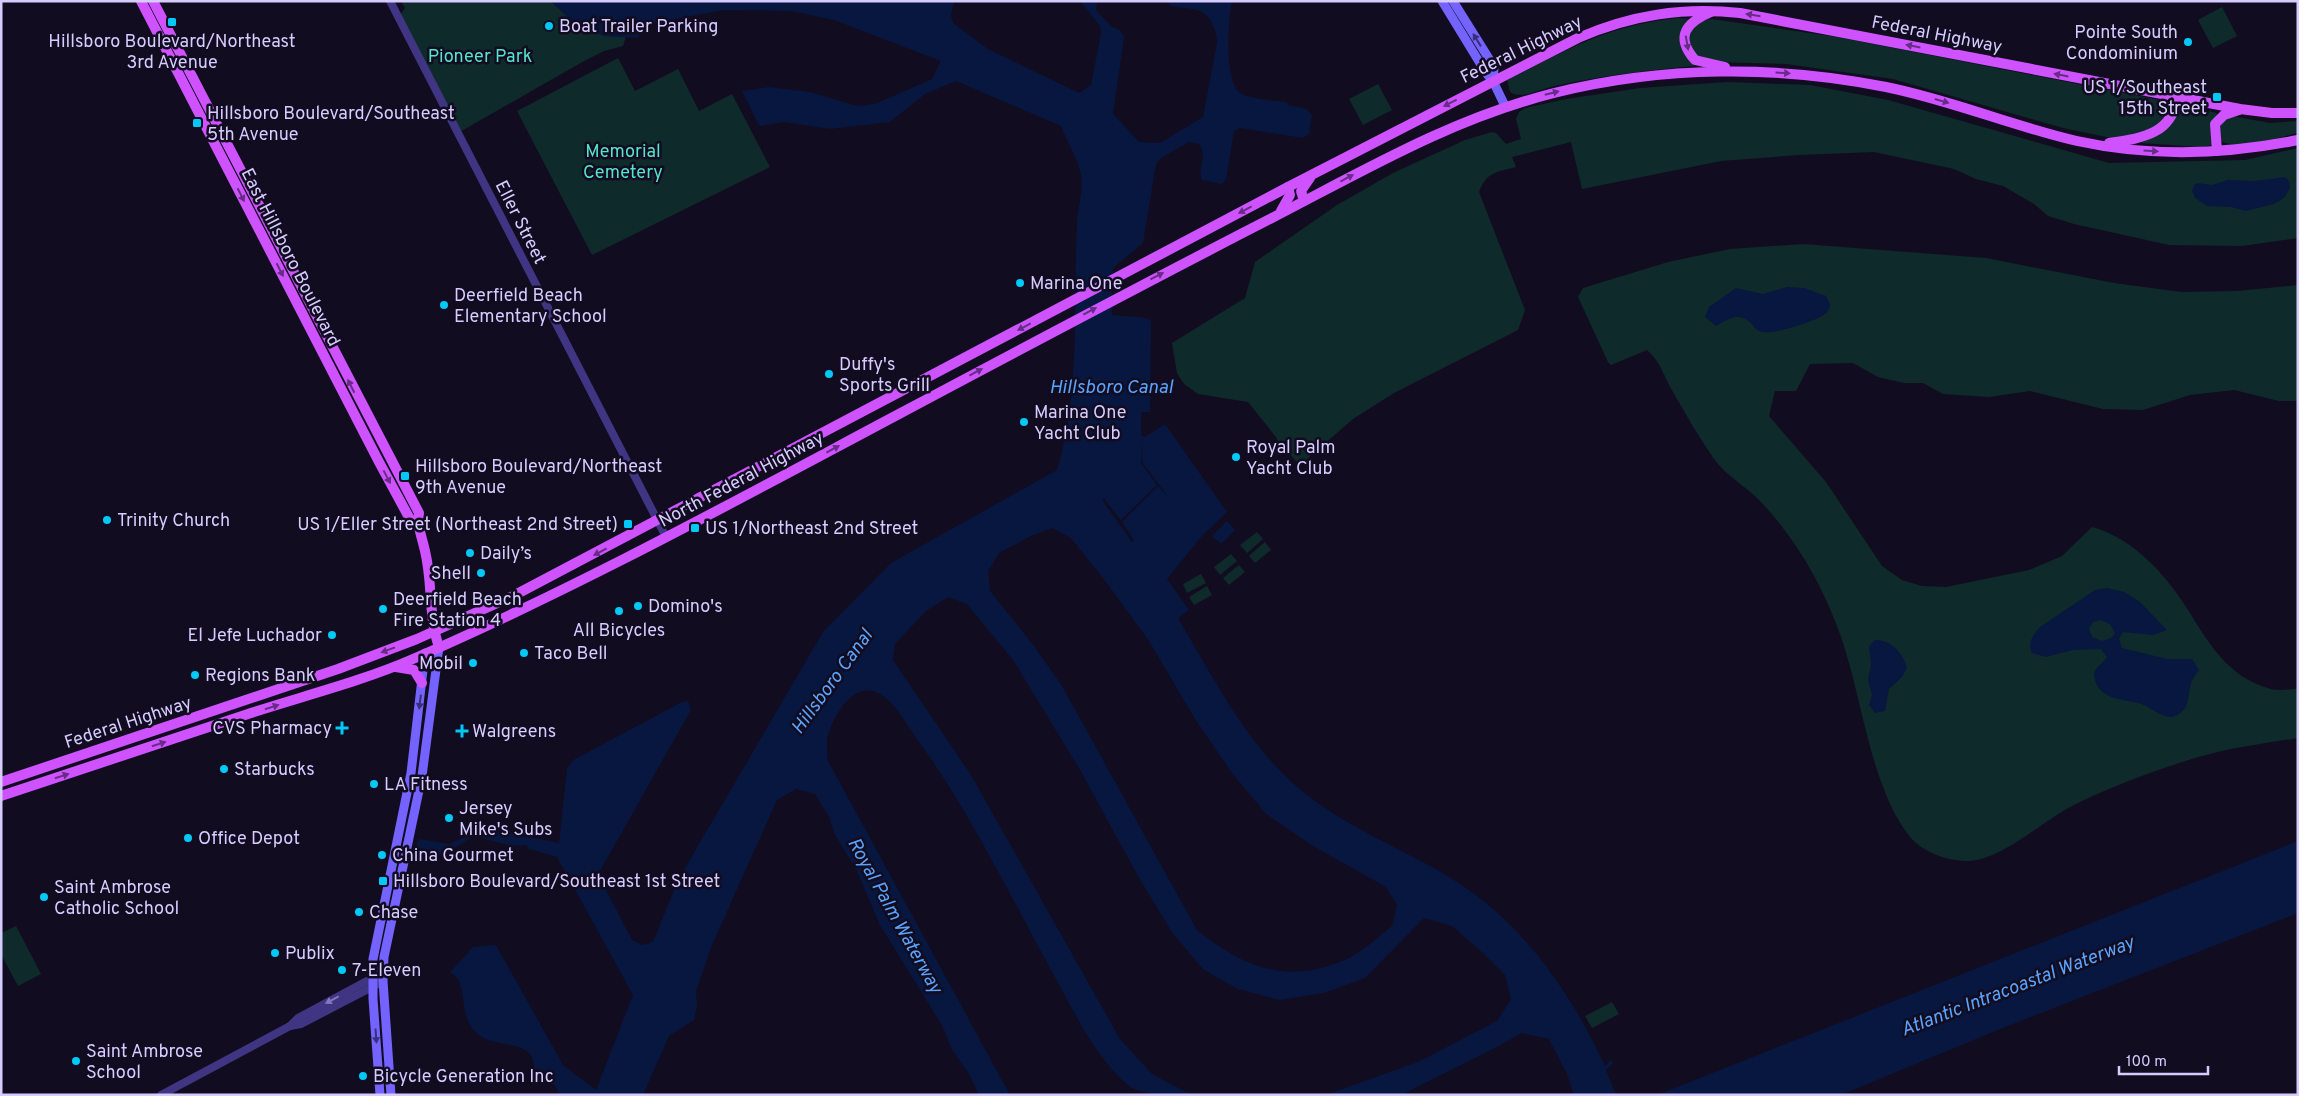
<svg xmlns="http://www.w3.org/2000/svg" width="2299" height="1096" font-family="Overpass,sans-serif">
<rect width="100%" height="100%" fill="#120c21"/>
<g fill="#0f2a2b">
<path d="M401 1H551C575 24 592 35 626 36L623 46 604 51 584 61 458 133 399 17 405 8Z"/>
<path d="M2222 7 2237 36 2213 48 2198 20Z"/>
<path d="M1679 18 1690 19 1682 49 1695 66C1647 70 1601 76 1554 86 1541 89 1521 100 1510 92L1507 80C1566 50 1611 24 1679 18Z"/>
<path d="M1711 19 1837 37 2165 101 2170 103 2172 110 2150 132 2122 138H2111L2063 128 1893 79 1786 64 1710 62C1694 58 1690 51 1688 35 1694 26 1700 20 1711 19Z"/>
<path d="M618 58 635 91 678 69 699 111 732 94 770 167 592 255 517 111Z"/>
<path d="M1727 82 1810 85 1888 100 2109 163 2245 160 2298 148V238L2242 246 2169 245 2074 224 2048 216 2034 204 2003 186 1976 179 1954 169 1874 152 1799 155 1721 161 1582 189 1571 142 1512 157 1516 167C1497 172 1486 172 1479 192L1525 310 1518 330 1394 393 1353 419 1300 465 1278 442 1276 437 1248 402 1198 394 1184 384 1177 373 1172 343 1245 298 1255 262 1337 205 1393 173 1465 140 1492 132 1496 133 1506 144 1521 139 1516 119 1519 112 1525 108 1566 99 1640 88Z"/>
<path d="M1378 84 1392 110 1363 125 1349 99Z"/>
<path d="M2181 105 2217 113 2212 145 2201 147 2141 143 2178 114Z"/>
<path d="M2232 116 2270 123 2298 121V133C2280 137 2236 150 2221 141 2218 127 2219 124 2232 116Z"/>
<path d="M1803 244 1986 258 2114 283 2181 292 2237 291 2298 285V401H2279L2234 390 2190 395 2143 410 2103 409 2030 391 1989 397 1943 394 1923 383H1904L1878 377 1853 363 1810 364 1796 391H1775L1769 416 1826 482 1882 566 1902 580 1922 586 1946 587 2029 570 2062 556 2092 527C2135 539 2167 576 2190 613 2210 646 2230 678 2271 689 2279 691 2290 689 2298 689V738C2267 743 2235 747 2206 755 2163 767 2120 783 2080 802 2048 816 2003 860 1968 861 1946 861 1919 851 1907 833 1870 783 1862 697 1841 637 1824 588 1797 540 1761 502 1747 487 1726 476 1714 459 1699 437 1686 415 1673 392 1664 377 1661 362 1647 350L1611 365 1608 362 1578 297 1583 288 1668 262 1730 249Z"/>
<path d="M1257 532 1263 539 1247 553 1240 545Z"/>
<path d="M1265 542 1271 550 1255 563 1249 556Z"/>
<path d="M1231 554 1237 561 1220 575 1214 567Z"/>
<path d="M1239 565 1245 572 1229 585 1223 578Z"/>
<path d="M1201 574 1206 583 1187 593 1183 584Z"/>
<path d="M1207 586 1212 595 1194 605 1189 597Z"/>
<path d="M16 926 41 974 18 986 1 954V933Z"/>
<path d="M1612 1002 1619 1014 1592 1028 1585 1016Z"/>
</g>
<g fill="#07173f" fill-rule="evenodd">
<path d="M551 1H954L951 16 953 23 988 49 1079 93 1091 85 1101 33 1100 26 1080 1H1097L1096 10 1112 27 1120 30 1124 37 1113 114 1139 142 1160 143 1203 117 1217 43C1218 33 1210 15 1200 11 1192 8 1180 8 1171 6L1167 1H1232C1228 21 1224 78 1239 92 1247 99 1276 101 1287 102L1288 105 1307 109 1312 115 1309 134 1303 138 1240 128 1234 131 1226 179 1222 184 1202 180C1197 167 1208 156 1199 144L1189 142 1161 158 1156 164 1143 243 1113 268 1112 315C1123 317 1144 315 1151 321L1150 412H1141V435L1145 437 1165 424 1227 512 1201 537 1167 579 1189 610 1178 618C1215 680 1249 750 1307 795 1348 827 1397 847 1441 872 1519 917 1568 987 1605 1066L1611 1060 1613 1064 1606 1070 1616 1095H1574L1567 1074 1549 1039 1522 1033 1489 1051 1401 1095H1326L1420 1061 1497 1021 1511 999 1505 975 1484 954 1452 926 1424 918 1365 978 1324 993 1279 1000 1238 989 1204 970 1173 934 1139 878 1079 768 1013 660 967 604 948 597 926 611 895 644 893 660 971 775 1120 1039 1152 1074 1192 1095C1172 1095 1146 1096 1130 1087 1094 1057 1073 1009 1050 968 1008 892 969 810 917 739 906 724 895 701 878 693 852 680 830 720 827 741 827 747 828 754 827 759L1010 1095H979L968 1072 952 1050 943 1027 880 925 857 871 835 835 829 817 815 794 796 789 777 800 712 945 696 991 697 1005 694 1020 669 1036 643 1095H561L551 1081 534 1074C538 1037 499 1050 479 1035 455 1016 471 983 450 972L473 947 496 945 563 1065 596 1090 633 995 557 857 529 849 526 845 511 846 474 836 443 855 415 849 419 839 449 844 472 834 474 826 514 833 517 836 531 837 559 843 567 768 575 759 682 702 688 701 691 710 600 871 601 880 632 940 642 945 653 942 678 880 823 632 891 563 1057 470C1081 392 1073 301 1077 220 1078 207 1084 188 1081 175 1078 159 1067 141 1061 126L956 81 925 94 890 122 830 129 784 122 759 126 742 91 769 87 810 92 857 106 875 104 932 79 941 61 834 20 791 11 724 10 643 25 638 38 603 36 570 20ZM1052 528 1071 538 1106 582 1149 641 1195 719 1232 773 1266 814 1313 846 1386 887 1397 905 1392 926C1377 938 1360 954 1342 961 1285 985 1242 966 1197 930L1062 686 1034 646 990 591 988 571 999 553 1031 536Z"/>
<path d="M2285 177 2289 181 2290 188 2284 198 2274 204 2246 211 2231 207 2207 206 2195 198 2192 191 2194 185 2198 183 2212 185 2228 180 2255 181Z"/>
<path d="M1787 287 1804 288 1826 296 1830 304C1830 308 1828 312 1825 314 1817 321 1772 335 1762 332 1752 330 1754 319 1738 317 1731 316 1722 323 1716 326L1705 317 1709 307 1736 288 1763 294Z"/>
<path d="M1227 521 1235 530 1221 544 1212 536Z"/>
<path d="M2107 588 2124 592 2139 601 2167 630 2153 635 2123 632 2119 639 2122 648 2167 659H2192L2199 670C2196 674 2193 678 2191 683 2188 693 2190 707 2179 714 2166 723 2155 709 2144 705 2126 698 2098 702 2094 676 2093 668 2103 664 2107 657L2101 649 2073 650 2046 657 2032 653C2027 643 2033 635 2040 627L2095 590ZM2101 620 2111 625 2115 634 2111 638 2102 641 2092 637 2089 629 2093 622Z"/>
<path d="M1875 640C1892 640 1903 653 1907 668L1902 677 1889 689 1885 711 1875 713 1869 705 1872 695 1868 680 1871 664 1869 646Z"/>
<path d="M2298 841V913L2000 1029 1841 1095H1657Z"/>
</g>
<path fill="#120c21" d="M1143 437 1142 462 1169 498 1158 486 1122 522 1134 540 1132 542 1102 500 1104 499 1121 520 1157 485 1141 463Z"/>
<g fill="none" stroke-linecap="round" stroke-linejoin="round">
<g stroke="#3f3582" stroke-width="8">
<path d="M390 1 666 537"/>
<path d="M290 1026 301 1024 378 984"/>
<path d="M161 1095 290 1026 298 1018 365 982 372 979 383 981"/>
</g>
<g stroke="#7563ff" stroke-width="9">
<path d="M1442 1 1486 73 1493 81 1505 106"/>
<path d="M1453 1 1491 62 1494 68 1493 81"/>
<path d="M380 1095 373 999V959L411 773 425 653"/>
<path d="M391 1095 383 981 384 957 422 776 439 647"/>
</g>
<g stroke="#ce53ff" stroke-width="10">
<path d="M141 1 379 462 411 521 417 524"/>
<path d="M153 1 419 513C417 527 422 537 425 551 433 583 428 616 439 647"/>
<path d="M1711 12C1687 22 1674 36 1695 60L1725 67"/>
<path d="M2109 143C2142 138 2171 135 2178 97"/>
<path d="M2217 151 2215 124 2224 115 2239 110"/>
<path d="M1304 201 1301 191 1310 178"/>
<path d="M1281 211 1290 195 1288 187"/>
<path d="M396 667 414 670 422 683"/>
<path d="M1 782 338 669 417 639 513 596 1288 187 1578 38C1631 15 1682 7 1740 13L2240 109 2272 113H2298"/>
<path d="M1 796C84 769 166 741 248 714 303 696 360 682 413 659 579 587 739 499 899 414 1023 348 1147 282 1272 218 1365 170 1451 119 1554 93 1662 66 1777 65 1886 87 1951 100 2012 126 2077 141 2150 157 2224 155 2298 140"/>
</g>
</g>
<defs><path id="oneway-solid" d="M-6-.8H1V-3.2L6.5 0L1 3.2V.8H-6Z" transform="scale(1.25)"/></defs>
<g fill="#672c85">
<use href="#oneway-solid" transform="translate(1753 15) rotate(-171)"/>
<use href="#oneway-solid" transform="translate(1687 43) rotate(80)"/>
<use href="#oneway-solid" transform="translate(1913 46) rotate(-169)"/>
<use href="#oneway-solid" transform="translate(1783 73) rotate(4)"/>
<use href="#oneway-solid" transform="translate(2061 75) rotate(-169)"/>
<use href="#oneway-solid" transform="translate(1552 93) rotate(-14)"/>
<use href="#oneway-solid" transform="translate(1942 101) rotate(16)"/>
<use href="#oneway-solid" transform="translate(1450 103) rotate(153)"/>
<use href="#oneway-solid" transform="translate(2151 151) rotate(4)"/>
<use href="#oneway-solid" transform="translate(1347 178) rotate(-28)"/>
<use href="#oneway-solid" transform="translate(241 195) rotate(63)"/>
<use href="#oneway-solid" transform="translate(1245 210) rotate(152)"/>
<use href="#oneway-solid" transform="translate(280 270) rotate(63)"/>
<use href="#oneway-solid" transform="translate(1157 276) rotate(-27)"/>
<use href="#oneway-solid" transform="translate(1090 311) rotate(-28)"/>
<use href="#oneway-solid" transform="translate(1024 327) rotate(152)"/>
<use href="#oneway-solid" transform="translate(976 372) rotate(-28)"/>
<use href="#oneway-solid" transform="translate(351 386) rotate(-117)"/>
<use href="#oneway-solid" transform="translate(833 449) rotate(-28)"/>
<use href="#oneway-solid" transform="translate(387 477) rotate(62)"/>
<use href="#oneway-solid" transform="translate(600 552) rotate(152)"/>
<use href="#oneway-solid" transform="translate(388 650) rotate(160)"/>
<use href="#oneway-solid" transform="translate(272 707) rotate(-18)"/>
<use href="#oneway-solid" transform="translate(159 744) rotate(-18)"/>
<use href="#oneway-solid" transform="translate(62 776) rotate(-18)"/>
</g>
<g fill="#3a2f7a">
<use href="#oneway-solid" transform="translate(1477 40) rotate(-122)"/>
<use href="#oneway-solid" transform="translate(420 702) rotate(97)"/>
<use href="#oneway-solid" transform="translate(376 1036) rotate(86)"/>
</g>
<use fill="#8379ba" href="#oneway-solid" transform="translate(332 1000) rotate(152)"/>
<g fill="#00c9f7" stroke="#120c21" stroke-width="2">
<rect x="167" y="17" width="10" height="10" rx="2.5"/>
<circle cx="549" cy="26" r="5"/>
<circle cx="2188" cy="42" r="5"/>
<rect x="2212" y="92" width="10" height="10" rx="2.5"/>
<rect x="192" y="118" width="10" height="10" rx="2.5"/>
<circle cx="1020" cy="283" r="5"/>
<circle cx="444" cy="305" r="5"/>
<circle cx="829" cy="374" r="5"/>
<circle cx="1024" cy="422" r="5"/>
<circle cx="1236" cy="457" r="5"/>
<rect x="400" y="471" width="10" height="10" rx="2.5"/>
<circle cx="107" cy="520" r="5"/>
<rect x="623" y="519" width="10" height="10" rx="2.5"/>
<rect x="690" y="523" width="10" height="10" rx="2.5"/>
<circle cx="470" cy="553" r="5"/>
<circle cx="481" cy="573" r="5"/>
<circle cx="638" cy="606" r="5"/>
<circle cx="383" cy="609" r="5"/>
<circle cx="619" cy="611" r="5"/>
<circle cx="332" cy="635" r="5"/>
<circle cx="524" cy="653" r="5"/>
<circle cx="473" cy="663" r="5"/>
<circle cx="195" cy="675" r="5"/>
<path d="M339.5 720.5h5v5h5v5h-5v5h-5v-5h-5v-5h5z"/>
<path d="M459.5 723.5h5v5h5v5h-5v5h-5v-5h-5v-5h5z"/>
<circle cx="224" cy="769" r="5"/>
<circle cx="374" cy="784" r="5"/>
<circle cx="449" cy="818" r="5"/>
<circle cx="188" cy="838" r="5"/>
<circle cx="382" cy="855" r="5"/>
<rect x="378" y="876" width="10" height="10" rx="2.5"/>
<circle cx="44" cy="897" r="5"/>
<circle cx="359" cy="912" r="5"/>
<circle cx="275" cy="953" r="5"/>
<circle cx="342" cy="970" r="5"/>
<circle cx="76" cy="1061" r="5"/>
<circle cx="363" cy="1076" r="5"/>
</g>
<g text-anchor="middle" stroke-width="5" stroke-linejoin="round" paint-order="stroke">
<g font-size="18" fill="#d6ccff" stroke="#120c21" text-anchor="start">
<text x="559" y="32">Boat Trailer Parking</text>
<text x="2178" y="38" text-anchor="end">Pointe South<tspan x="2178" dy="21">Condominium</tspan></text>
<text x="172" y="47" text-anchor="middle">Hillsboro Boulevard/Northeast<tspan x="172" dy="21">3rd Avenue</tspan></text>
<text x="2207" y="93" text-anchor="end">US 1/Southeast<tspan x="2207" dy="21">15th Street</tspan></text>
<text x="207" y="119">Hillsboro Boulevard/Southeast<tspan x="207" dy="21">5th Avenue</tspan></text>
<text x="1030" y="289">Marina One</text>
<text x="454" y="301">Deerfield Beach<tspan x="454" dy="21">Elementary School</tspan></text>
<text x="839" y="370">Duffy's<tspan x="839" dy="21">Sports Grill</tspan></text>
<text x="1034" y="418">Marina One<tspan x="1034" dy="21">Yacht Club</tspan></text>
<text x="1246" y="453">Royal Palm<tspan x="1246" dy="21">Yacht Club</tspan></text>
<text x="415" y="472">Hillsboro Boulevard/Northeast<tspan x="415" dy="21">9th Avenue</tspan></text>
<text x="117" y="526">Trinity Church</text>
<text x="618" y="530" text-anchor="end">US 1/Eller Street (Northeast 2nd Street)</text>
<text x="705" y="534">US 1/Northeast 2nd Street</text>
<text x="480" y="559">Daily’s</text>
<text x="471" y="579" text-anchor="end">Shell</text>
<text x="393" y="605">Deerfield Beach<tspan x="393" dy="21">Fire Station 4</tspan></text>
<text x="648" y="612">Domino's</text>
<text x="619" y="636" text-anchor="middle">All Bicycles</text>
<text x="322" y="641" text-anchor="end">El Jefe Luchador</text>
<text x="534" y="659">Taco Bell</text>
<text x="463" y="669" text-anchor="end">Mobil</text>
<text x="205" y="681">Regions Bank</text>
<text x="332" y="734" text-anchor="end">CVS Pharmacy</text>
<text x="472" y="737">Walgreens</text>
<text x="234" y="775">Starbucks</text>
<text x="384" y="790">LA Fitness</text>
<text x="459" y="814">Jersey<tspan x="459" dy="21">Mike's Subs</tspan></text>
<text x="198" y="844">Office Depot</text>
<text x="392" y="861">China Gourmet</text>
<text x="393" y="887">Hillsboro Boulevard/Southeast 1st Street</text>
<text x="54" y="893">Saint Ambrose<tspan x="54" dy="21">Catholic School</tspan></text>
<text x="369" y="918">Chase</text>
<text x="285" y="959">Publix</text>
<text x="352" y="976">7-Eleven</text>
<text x="86" y="1057">Saint Ambrose<tspan x="86" dy="21">School</tspan></text>
<text x="373" y="1082">Bicycle Generation Inc</text>
</g>
<g font-size="18" fill="#d6ccff" stroke="#120c21">
<text transform="translate(1937 34) rotate(11)" y="6">Federal Highway</text>
<text transform="translate(1521 49) rotate(-26)" y="6">Federal Highway</text>
<text transform="translate(521 222) rotate(63)" y="6">Eller Street</text>
<text transform="translate(291 257) rotate(63)" y="6">East Hillsboro Boulevard</text>
<text transform="translate(741 479) rotate(-28)" y="6">North Federal Highway</text>
<text transform="translate(128 722) rotate(-18)" y="6">Federal Highway</text>
</g>
<g font-size="18" fill="#54e3cc" stroke="#120c21">
<text x="480" y="62">Pioneer Park</text>
<text x="623" y="157">Memorial<tspan x="623" dy="21">Cemetery</tspan></text>
</g>
<g font-size="19" font-style="italic" fill="#5aa4ff" stroke="#120c21">
<text x="1111" y="393">Hillsboro Canal</text>
<text transform="translate(831 681) rotate(-54)" y="7">Hillsboro Canal</text>
<text transform="translate(896 915) rotate(61)" y="7">Royal Palm Waterway</text>
<text transform="translate(2017 985) rotate(-21)" y="7">Atlantic Intracoastal Waterway</text>
</g>
</g>
<rect width="2299" height="1096" fill="none" stroke="#d6ccff" stroke-width="5"/>
<path d="M2119 1066v8h89v-8" fill="none" stroke="#d6ccff" stroke-width="2.5"/>
<text x="2126" y="1066" font-size="15" fill="#d6ccff" stroke="#120c21" stroke-width="4" paint-order="stroke">100 m</text>
</svg>
